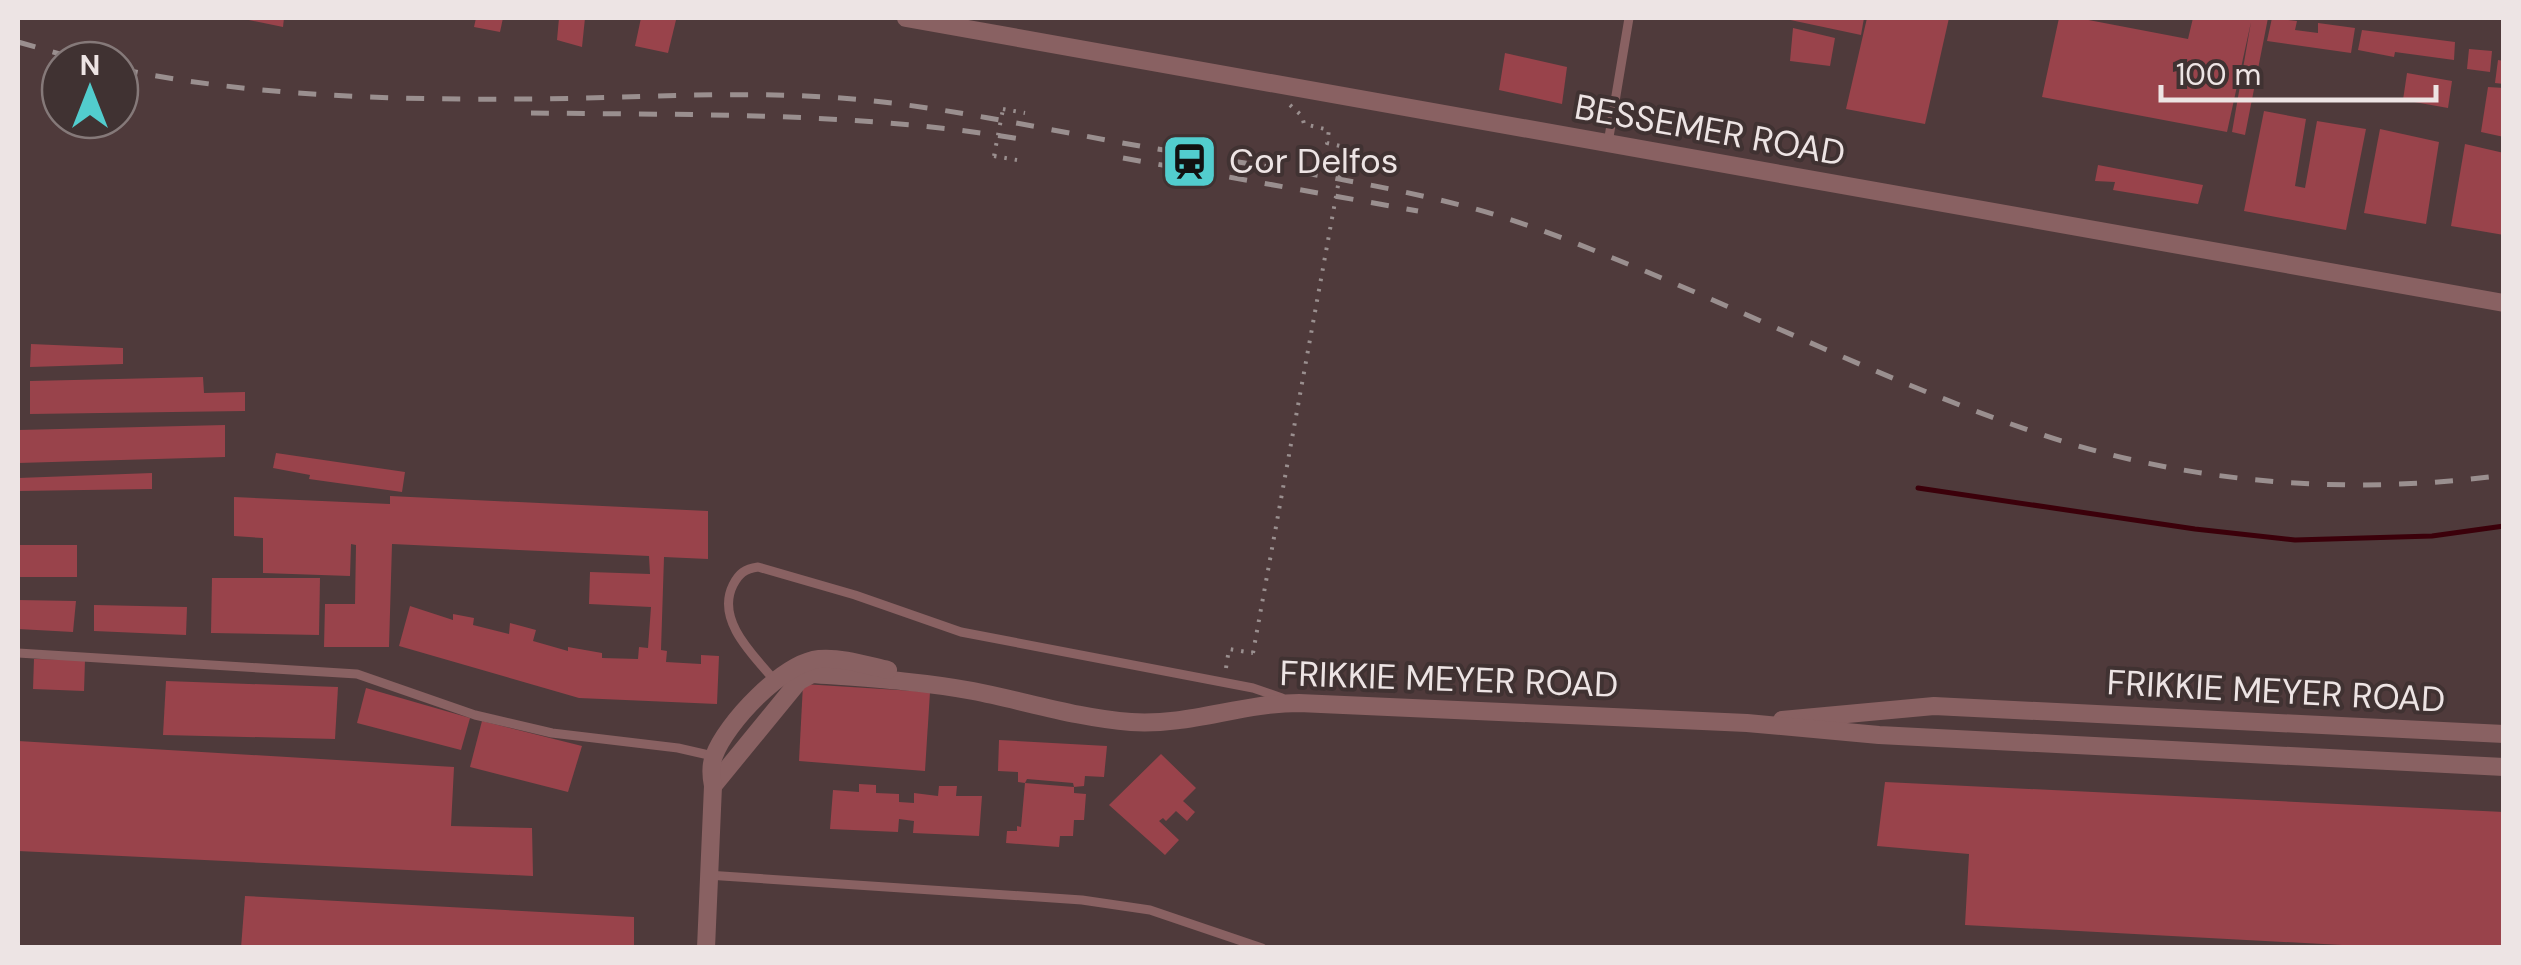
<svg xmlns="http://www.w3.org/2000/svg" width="2521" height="965" font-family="'DM Sans',sans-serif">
<rect width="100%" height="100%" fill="#403232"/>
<path fill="#4f3a3b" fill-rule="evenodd" d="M18 18H2503V947H18ZM60 60H120V120H60Z"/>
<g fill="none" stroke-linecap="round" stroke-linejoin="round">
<path stroke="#3b000a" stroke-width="5" d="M1918 488 2195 529 2295 540 2432 536 2504 526"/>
</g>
<g fill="#99434b" fill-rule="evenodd">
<path d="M244 18H284L283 27 244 19Z"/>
<path d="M476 18H503L500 32 474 27Z"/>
<path d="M559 18H585L582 47 557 40Z"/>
<path d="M641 18 676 20 668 53 635 46Z"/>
<path d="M1781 18H1864L1861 35Z"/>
<path d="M1867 18H1949L1925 124 1846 109Z"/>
<path d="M2059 18H2078L2188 39 2193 18H2268L2245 135 2232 132 2251 22 2227 132 2042 97Z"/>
<path d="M2272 18 2297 21 2295 30 2318 33V23L2355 28 2351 53 2267 41Z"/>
<path d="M1793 28 1835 38 1830 66 1790 61Z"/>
<path d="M2362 30 2455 42 2454 60 2395 52 2394 57 2358 50Z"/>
<path d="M2469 49 2492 51 2490 72 2467 69Z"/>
<path d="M1505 53 1567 67 1562 104 1499 90Z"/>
<path d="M2498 60 2504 61V84L2495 83Z"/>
<path d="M2407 73 2452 81 2448 108 2403 100Z"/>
<path d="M2488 87 2504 88V137L2481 132Z"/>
<path d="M2264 111 2306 119 2295 186 2305 188 2317 121 2366 129 2346 230 2244 211Z"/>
<path d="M2380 129 2439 142 2426 224 2364 213Z"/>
<path d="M2465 144 2504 153V235L2451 226Z"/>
<path d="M2098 165 2203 185 2198 204 2113 190 2115 182 2095 181Z"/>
<path d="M31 344 123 348V364L30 367Z"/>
<path d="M203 377 204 393 245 392V411L30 414V381Z"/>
<path d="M225 425V457L18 463V430Z"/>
<path d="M276 453 405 472 402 492 309 479 310 475 273 468Z"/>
<path d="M152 473V489L18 491V478Z"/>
<path d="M390 496 708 511V559L664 557 661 650 667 651 666 662 701 664V655L719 656 717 704 579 698 399 646 410 606 453 620V614L474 618 473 625 509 634 510 623 536 630 533 641 568 651V647L602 653V658L638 659 639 647 648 648 651 607 589 604 590 572 650 574 649 556 392 544 389 647H324L325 604H355L356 545 351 544 350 576 263 573V538L234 536V497L390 504Z"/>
<rect x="18" y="545" width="59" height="32"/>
<path d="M212 578H320L319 635 211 633Z"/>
<path d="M18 600 76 601 73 632 18 629Z"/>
<path d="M94 605 187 607 186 635 94 631Z"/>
<path d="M34 659 85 660 84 691 33 689Z"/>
<path d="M166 681 338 687 335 739 163 735Z"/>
<path d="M803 684 930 692 925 771 799 761Z"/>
<path d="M366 688 470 718 461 750 357 723Z"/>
<path d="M482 721 582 746 568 792 470 767Z"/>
<path d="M999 740 1107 746 1104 777 1085 776 1084 786 1074 787V793L1086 794 1084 820H1074L1073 836H1060L1059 847 1006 843 1007 831H1017V826L1021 827 1025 783 1018 782V772L998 771ZM1027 779 1073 783 1074 787 1025 783Z"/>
<path d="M18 741 454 767 451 826 532 828 533 876 18 851Z"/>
<path d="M1161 754 1196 788 1183 801 1195 812 1187 821 1176 811 1166 821 1163 818 1159 821 1179 840 1165 855 1109 805Z"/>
<path d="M1885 782 2504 812V948H2398L1965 925 1969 854 1877 846Z"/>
<path d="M859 784 876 785V793L899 794V802L914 803V793L938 796 939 786H957L956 796H982L979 836 913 833 914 821 899 819 898 832 830 829 833 790 859 792Z"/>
<path d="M245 896 634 917V948H241Z"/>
</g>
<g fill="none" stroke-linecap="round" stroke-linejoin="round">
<g stroke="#9a8f8f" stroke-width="4" stroke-dasharray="2.5 8" stroke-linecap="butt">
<path d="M1290 105 1302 116 1304 124 1329 130 1327 143 1345 147"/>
<path d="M1003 109 1025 113"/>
<path d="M994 156 1017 160"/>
<path d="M1226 668 1229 649 1253 653"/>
</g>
<g stroke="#896162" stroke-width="9">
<path d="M1608 143 1629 18"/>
<path d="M18 653 357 674 475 715 552 733 678 748 713 756"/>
<path d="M777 683C755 657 715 621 733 585 739 573 745 569 758 567L855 595 961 632 1253 688 1282 698"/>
<path d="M707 875 1082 900 1150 910 1262 948"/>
</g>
<g stroke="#896162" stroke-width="18">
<path d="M906 18 2504 303"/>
<path d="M1782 720 1934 706 2504 734"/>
<path d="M713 786 799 681 812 674C865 678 920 681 973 691 1025 701 1077 718 1131 722 1189 726 1241 703 1299 703L1747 723 1879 735 2504 767"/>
<path d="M706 948 713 786C711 776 710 766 714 756 726 723 783 663 819 659 841 657 866 665 888 670"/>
</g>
<g stroke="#9a8f8f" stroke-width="5" stroke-dasharray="18 18" stroke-linecap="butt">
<path d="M18 42 81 60"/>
<path d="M120 69C255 97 398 100 536 99 626 98 716 92 806 96 916 100 1026 126 1134 145 1246 164 1361 179 1472 208 1531 224 1588 248 1645 271 1777 326 1907 390 2043 435 2191 484 2349 496 2504 475"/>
<path d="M531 113C693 115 860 112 1020 139"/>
<path d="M1123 158 1418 211"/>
</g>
<g stroke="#9a8f8f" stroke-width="4" stroke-dasharray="2.5 8" stroke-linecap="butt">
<path d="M994 156 1003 109"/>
<path d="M1253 653 1345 147"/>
</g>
</g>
<defs>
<symbol id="station-square" viewBox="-11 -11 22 22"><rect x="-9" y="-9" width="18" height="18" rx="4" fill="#52cdce" stroke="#403232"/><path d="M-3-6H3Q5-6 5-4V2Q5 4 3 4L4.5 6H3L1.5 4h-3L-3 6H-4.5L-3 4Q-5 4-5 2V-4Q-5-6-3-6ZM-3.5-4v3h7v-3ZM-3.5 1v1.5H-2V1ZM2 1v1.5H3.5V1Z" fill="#111"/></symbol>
</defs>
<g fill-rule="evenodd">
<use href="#station-square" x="1158" y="130" width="63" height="63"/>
</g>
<g text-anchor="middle" stroke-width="8" stroke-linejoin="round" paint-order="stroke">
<g font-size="35" fill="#ede4e4" stroke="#403232">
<text transform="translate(1710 130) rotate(10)" y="12">BESSEMER ROAD</text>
<text transform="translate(1449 679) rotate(2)" y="12">FRIKKIE MEYER ROAD</text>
<text transform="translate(2276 691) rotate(3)" y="12">FRIKKIE MEYER ROAD</text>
</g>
<g font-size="35" fill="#ede4e4" stroke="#403232" text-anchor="start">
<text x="1229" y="173">Cor Delfos</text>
</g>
</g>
<rect width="2521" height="965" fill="none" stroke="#ede4e4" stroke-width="40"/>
<g transform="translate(90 90)"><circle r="48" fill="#403232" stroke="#857979" stroke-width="2.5"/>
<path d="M0-8L18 38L0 25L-18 38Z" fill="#52cdce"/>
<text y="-15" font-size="28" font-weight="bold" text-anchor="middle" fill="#ede4e4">N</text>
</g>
<path d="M2161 85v15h275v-15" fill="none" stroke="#ede4e4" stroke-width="5"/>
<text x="2176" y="85" font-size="30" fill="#ede4e4" stroke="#403232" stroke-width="8" paint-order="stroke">100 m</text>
</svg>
